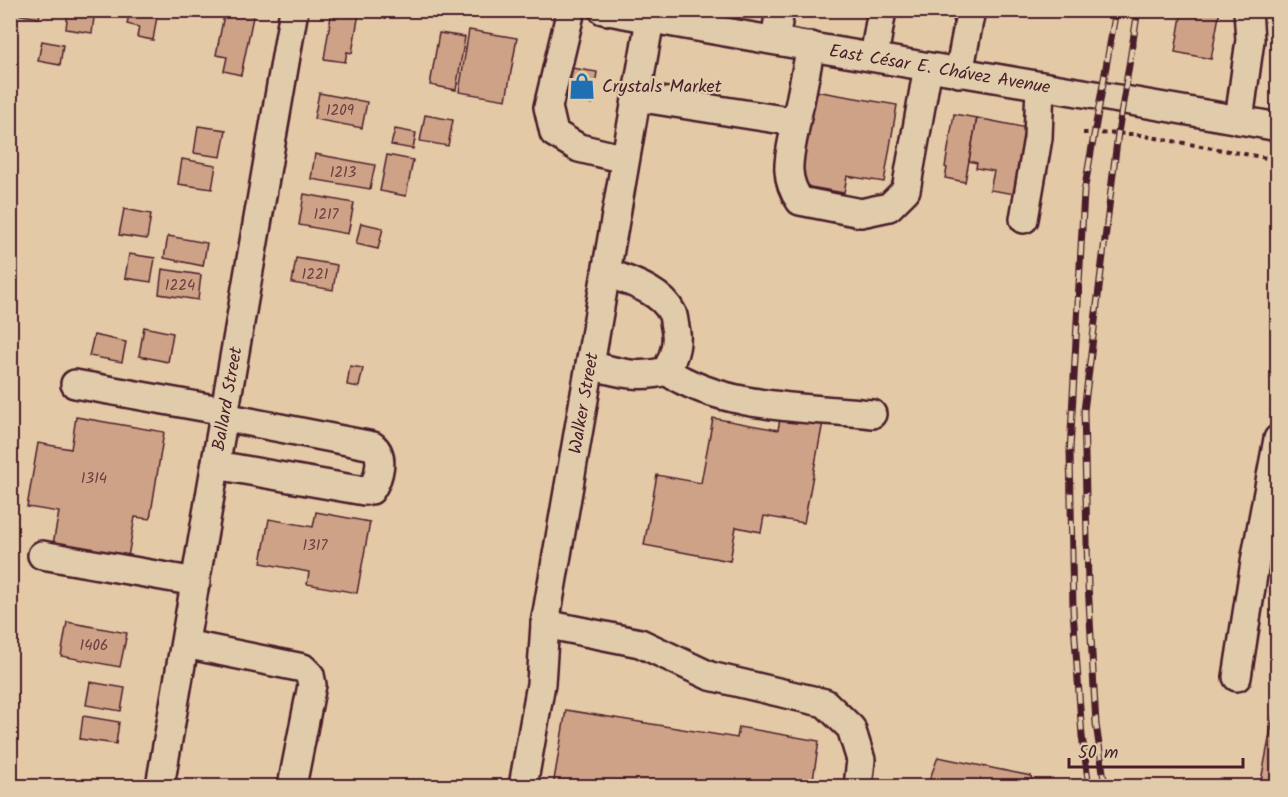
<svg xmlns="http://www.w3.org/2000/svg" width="1288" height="797" font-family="Kalam,sans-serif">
<rect width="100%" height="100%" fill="#e4c9a6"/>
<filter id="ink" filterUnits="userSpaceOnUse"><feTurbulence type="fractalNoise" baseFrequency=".0167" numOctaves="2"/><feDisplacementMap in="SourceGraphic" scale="12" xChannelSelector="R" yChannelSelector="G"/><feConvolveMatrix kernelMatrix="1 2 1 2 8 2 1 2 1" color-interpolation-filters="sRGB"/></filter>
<g filter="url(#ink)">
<g fill="#cea287" stroke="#4a1f2b" stroke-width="1.5">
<path d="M10 10H41L39 18 10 13Z"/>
<path d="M68 10H95L92 33 66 29Z"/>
<path d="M130 10H158L153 40 137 37 139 27 127 24Z"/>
<path d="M225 10 254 12 241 75 224 71 227 57 216 55Z"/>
<path d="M332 10 359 13 352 53 347 52 345 62 324 59Z"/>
<path d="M842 10H868V15Z"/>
<path d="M1182 10H1220L1211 59 1175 52Z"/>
<path d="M469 30 517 38 506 100 459 92Z"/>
<path d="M439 33 465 37 456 90 430 85Z"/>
<path d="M42 41 63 45 60 65 38 61Z"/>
<path d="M1277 42H1278V76L1272 75Z"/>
<path d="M572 68 597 72 592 104 568 100Z"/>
<path d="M815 91 897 105 884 182 847 176 844 193 799 185Z"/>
<path d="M319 93 367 102 362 128 314 119Z"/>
<path d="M954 114 977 118 965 182 945 178 947 168 945 167Z"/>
<path d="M425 115 453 120 448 146 420 141Z"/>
<path d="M977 118 1027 128 1015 194 990 190 994 171 976 168 977 163 969 161Z"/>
<path d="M198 126 226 130 221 157 194 153Z"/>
<path d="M395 129 416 133 413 149 391 145Z"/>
<path d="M315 154 375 165 370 189 311 179Z"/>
<path d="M387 155 413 160 406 196 380 191Z"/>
<path d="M182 159 216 165 212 189 178 184Z"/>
<path d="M304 194 354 203 348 234 299 225Z"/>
<path d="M124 209 151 214 147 239 119 235Z"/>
<path d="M361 223 383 228 378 249 356 244Z"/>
<path d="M168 236 207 243 203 266 164 258Z"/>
<path d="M129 254 155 258 151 282 125 278Z"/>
<path d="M296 258 337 265 333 290 292 283Z"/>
<path d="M162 269 201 275 198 300 159 294Z"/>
<path d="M144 327 173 333 168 362 139 356Z"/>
<path d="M94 335 126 342 122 362 89 356Z"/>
<path d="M350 366 363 368 359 387 347 385Z"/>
<path d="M781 414 823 422 804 523 764 516 761 532 736 527 730 561 644 545 657 475 701 483 713 418 778 430Z"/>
<path d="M76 417 164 432 150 519 135 517 128 557 53 544 59 512 27 507 38 443 71 449Z"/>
<path d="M316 512 370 522 357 593 307 584 309 572 261 563 269 519 313 527Z"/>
<path d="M67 622 127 633 120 667 61 656Z"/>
<path d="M90 682 125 688 121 711 86 705Z"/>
<path d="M1277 697 1278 786H1260Z"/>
<path d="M566 710 737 738 739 727 819 741 812 786H553Z"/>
<path d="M83 716 119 722 116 744 80 739Z"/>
<path d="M938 757 1031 776 1033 786H927Z"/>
</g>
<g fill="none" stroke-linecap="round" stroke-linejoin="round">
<defs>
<g id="minor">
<path d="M571 10 548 107 554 133 579 148 625 159"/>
<path id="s1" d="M603 10C828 52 1053 86 1278 127"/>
<path d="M775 40 780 10"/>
<path d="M874 57 882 10"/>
<path d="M959 73 971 10"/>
<path d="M636 97 796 122C791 153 781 174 800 201L861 213 889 207 906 190 928 67"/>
<path d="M1239 120 1250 40 1248 10"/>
<path d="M796 122 811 46"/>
<path d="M1024 219 1038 138 1040 86"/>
<path d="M590 365C616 372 639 379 666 371 674 357 679 343 675 327 674 323 674 317 672 313 661 290 628 281 606 272"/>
<path d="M666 371C725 409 803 407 872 414"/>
<path d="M75 384 225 411"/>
<path d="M216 465 364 491 371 490C379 478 385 456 373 446L224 417"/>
<path d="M42 555 196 582"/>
<path d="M545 624 640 643 710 676 825 703 851 728 861 760 858 786"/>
<path d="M185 644 303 668 310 675 312 685 292 786"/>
<path d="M1237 677 1256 556 1278 439"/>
<path id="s2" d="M160 786 294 10"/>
<path id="s3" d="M523 786 541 684 545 624 650 19"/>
</g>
</defs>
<use href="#minor" stroke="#4a1f2b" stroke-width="32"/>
<g stroke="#4a1f2b" stroke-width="4" stroke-dasharray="4.5 4.5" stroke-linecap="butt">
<path d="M1083 133 1134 134 1278 160"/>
<path d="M10 780 50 786"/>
</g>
<use href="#minor" stroke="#e0ccaa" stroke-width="27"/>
<defs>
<g id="rail">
<path d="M1089 786 1082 736 1073 610 1070 451 1084 192 1116 10"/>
<path d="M1105 786 1096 724 1088 584 1084 411 1118 133 1138 10"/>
</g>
</defs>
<use href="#rail" stroke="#4a1f2b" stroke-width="7"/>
<use href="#rail" stroke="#e0ccaa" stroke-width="4.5" stroke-dasharray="14" stroke-linecap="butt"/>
</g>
</g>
<defs>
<symbol id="shop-bare" viewBox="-9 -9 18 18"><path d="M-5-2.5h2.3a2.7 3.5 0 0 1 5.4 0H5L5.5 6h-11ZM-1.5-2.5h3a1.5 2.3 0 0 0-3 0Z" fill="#1f6fb2" stroke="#e0ccaa" stroke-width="2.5" paint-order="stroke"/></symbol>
</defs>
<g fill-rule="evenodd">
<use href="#shop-bare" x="563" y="67" width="38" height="38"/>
</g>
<g text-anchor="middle" stroke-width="4.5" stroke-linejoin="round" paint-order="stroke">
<g font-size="15" fill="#6b4042">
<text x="340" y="115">1209</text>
<text x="343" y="177">1213</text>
<text x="326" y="219">1217</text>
<text x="315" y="279">1221</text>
<text x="180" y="290">1224</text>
<text x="94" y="483">1314</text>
<text x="315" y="550">1317</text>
<text x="94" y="650">1406</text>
</g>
<g font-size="18" fill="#4a1f2b" stroke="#e0ccaa">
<text dy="6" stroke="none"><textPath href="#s1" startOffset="342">East César E. Chávez Avenue</textPath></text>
<text dy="6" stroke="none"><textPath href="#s2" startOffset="393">Ballard Street</textPath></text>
<text dy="6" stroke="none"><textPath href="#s3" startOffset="388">Walker Street</textPath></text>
</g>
<g font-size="18" fill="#4a1f2b" stroke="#e0ccaa" text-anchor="start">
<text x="602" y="92">Crystals Market</text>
</g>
</g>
<rect width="1288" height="797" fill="none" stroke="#e0ccaa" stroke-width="36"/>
<rect x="18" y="18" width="1252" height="761" fill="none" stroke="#4a1f2b" stroke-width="2" filter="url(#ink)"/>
<path d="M1069 758v9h174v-9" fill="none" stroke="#4a1f2b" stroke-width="3"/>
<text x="1078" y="758" font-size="18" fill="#4a1f2b" stroke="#e0ccaa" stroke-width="4.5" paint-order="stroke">50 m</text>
</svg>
